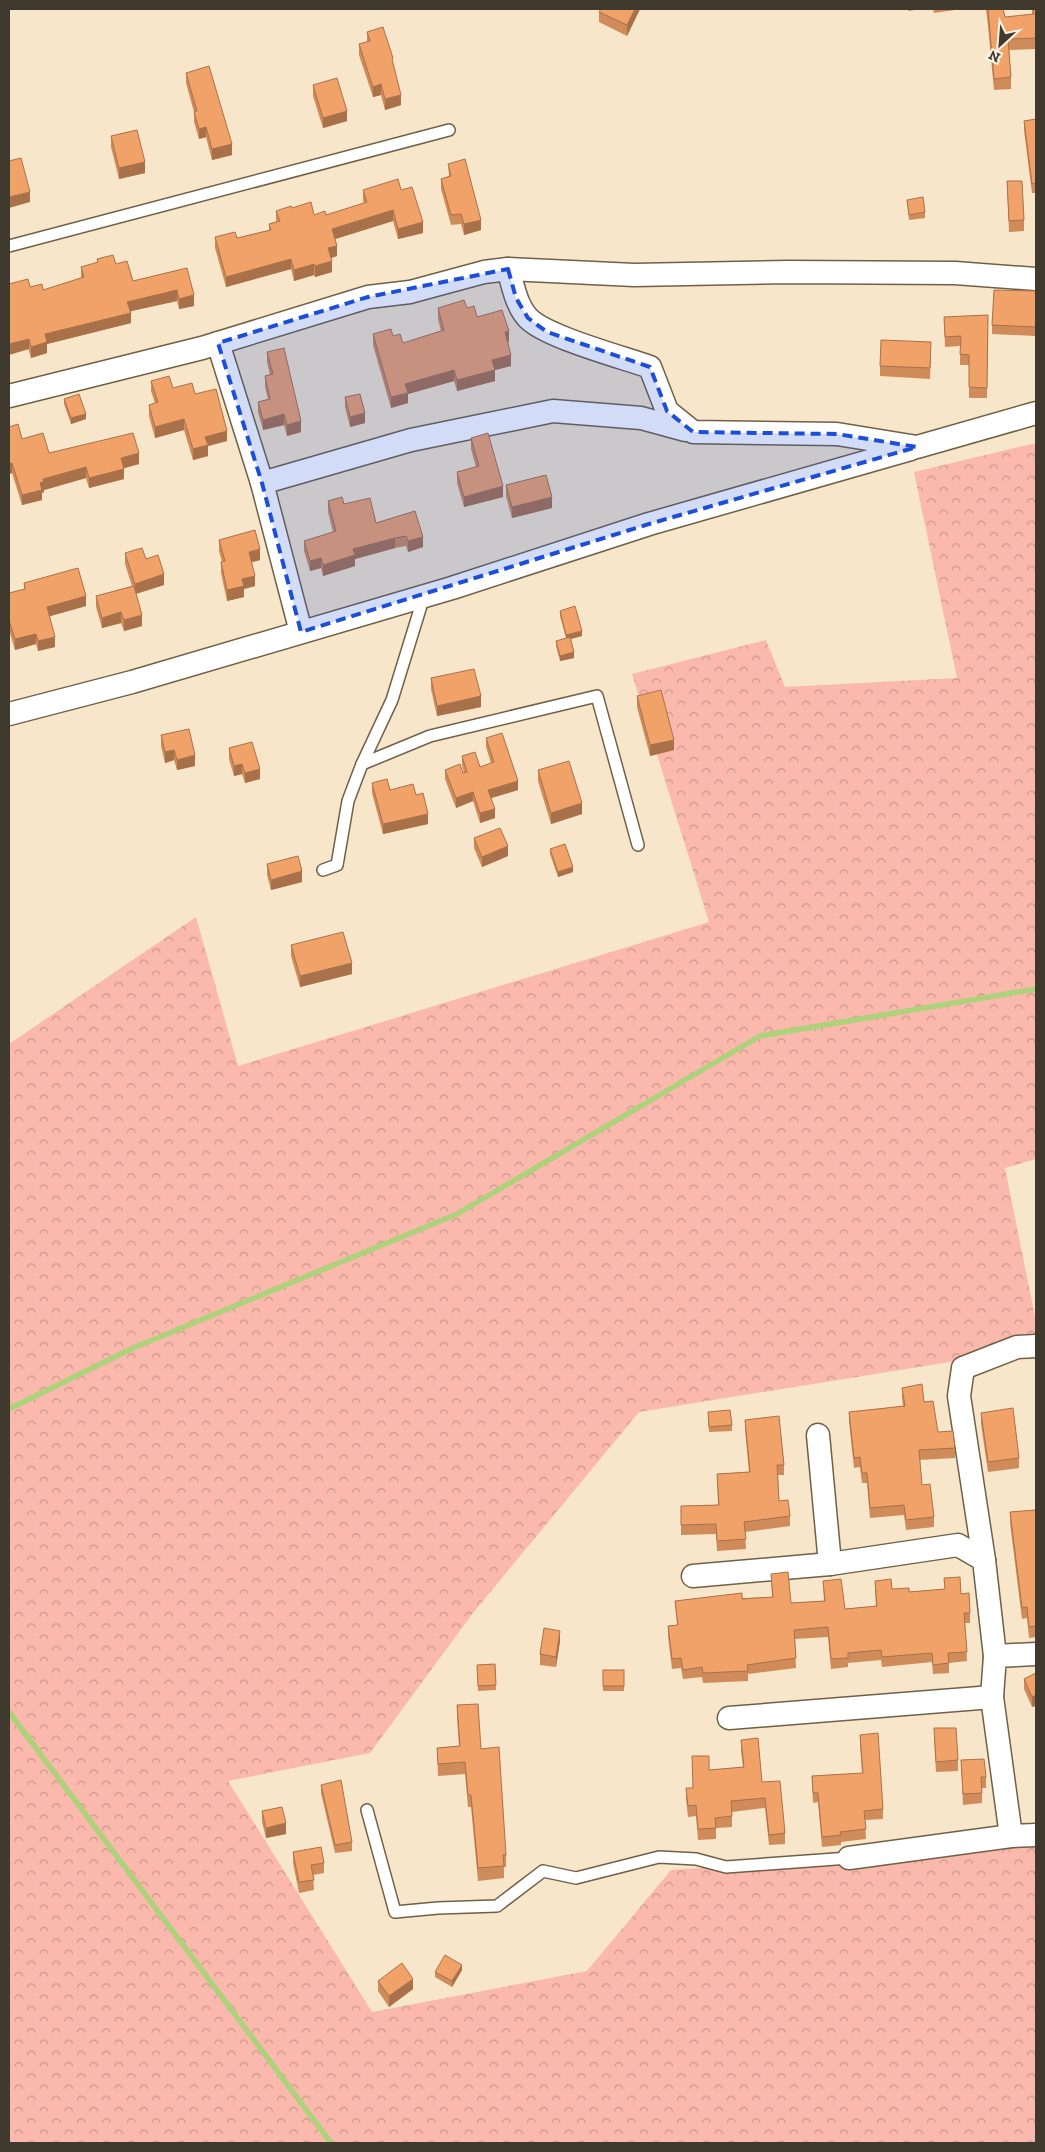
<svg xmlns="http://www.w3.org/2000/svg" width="1045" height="2152" font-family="'Zilla Slab',serif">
<defs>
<pattern id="forest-crowns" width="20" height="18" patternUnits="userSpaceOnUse" patternTransform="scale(1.25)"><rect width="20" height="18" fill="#fab9ac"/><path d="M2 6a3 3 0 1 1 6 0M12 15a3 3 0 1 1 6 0" fill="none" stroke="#cc978c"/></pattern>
</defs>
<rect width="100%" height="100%" fill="#f7e6ca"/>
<path fill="url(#forest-crowns)" d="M1036 443V1159L1005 1168 1036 1322V1348L639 1412 473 1613 370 1753 228 1781 372 2012 587 1971 671 1870 1036 1844V2143H9V1044L196 917 238 1066 709 922 632 674 766 640 785 687 957 678 914 472Z"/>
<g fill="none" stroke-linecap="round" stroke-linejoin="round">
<g stroke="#aed17b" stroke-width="5.5">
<path d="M9 1409 133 1348 457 1214 760 1036 1036 989"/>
<path d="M9 1712 331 2143"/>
</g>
<defs>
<g id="lane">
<path d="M9 246 449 130"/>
<path d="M362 764 430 736 597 696 638 845"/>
<path d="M323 870 337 865 348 801 362 764 392 700 424 596"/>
<path d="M367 1810 395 1912 438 1908 497 1906 543 1871 576 1878 659 1857 696 1859 726 1867 849 1858"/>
</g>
<g id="street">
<path d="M508 269 634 275 787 272 955 273 1036 279"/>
<path d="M218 343 262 483 301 632"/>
<path d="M9 396 202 348 368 297 410 292 484 272 508 269C513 285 516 305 528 318 546 337 622 357 650 367L667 411 693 432 837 434 917 447 1036 413"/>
<path d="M262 483 411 440 553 411 641 418 685 430"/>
<path d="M9 714 132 682 452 588 649 524 911 449"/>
<path d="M818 1435 830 1564"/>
<path d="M984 1560 959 1396 963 1368 1017 1347 1036 1346"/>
<path d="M693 1576 830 1564 958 1545 984 1560 995 1656"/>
<path d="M1036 1654 995 1656 992 1697 1011 1836 1036 1835"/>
<path d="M729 1718 992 1697"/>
<path d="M849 1858 1011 1836"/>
</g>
</defs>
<use href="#lane" stroke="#6f6048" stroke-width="14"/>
<use href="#street" stroke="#6f6048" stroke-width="25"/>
<use href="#lane" stroke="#fff" stroke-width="11"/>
<use href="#street" stroke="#fff" stroke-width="22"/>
</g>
<g fill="#cf8b5a">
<path d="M601 9H640L627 36 599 22V12Z"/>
<path d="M908 9H923L908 11Z"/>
<path d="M933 9H955V10L934 13Z"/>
<path d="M986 9H1003L1005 17 1032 14V9H1036V49L1009 50 1011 77V89L994 90 988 26Z"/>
<path d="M367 32 393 64 401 105 385 110 381 95 373 97 359 55V44L367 42Z"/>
<path d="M186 73 232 155 212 160 206 137 199 139 194 122V112L186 83Z"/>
<path d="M313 85 347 121 323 128 313 96Z"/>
<path d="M1036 119V193H1032L1024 130V121Z"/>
<path d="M111 136 145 173 119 179 111 147Z"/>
<path d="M448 164 481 230 464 235 461 224 451 225 441 189V179L449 176Z"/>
<path d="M1007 181 1024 220V231L1009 232Z"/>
<path d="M363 190H401L423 233 398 239 393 221 335 239 337 256 331 258 332 272 315 277 314 275 294 281 291 269 226 287 215 248V237L237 238 269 230V224L276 222V211L292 208 314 215H326L364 203 363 201Z"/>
<path d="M907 200 925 212V218L909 220Z"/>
<path d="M97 259 116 264 133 281 187 268 194 306 179 309 177 301 131 311V323L47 344V353L31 358 9 284 43 290 81 278V267L97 263Z"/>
<path d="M1036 291V336L992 334V325Z"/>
<path d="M438 308H467L509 342H508L511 366 495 370V381L457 391 454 381 408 394V403L391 408 373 345V334L393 336 403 343 441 331 438 319Z"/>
<path d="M988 315 987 398H969V365H960V346L945 347 944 317Z"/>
<path d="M267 352 301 432 287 436 284 425 263 430 258 412V402L268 399 265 387V376L270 375 267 362Z"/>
<path d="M931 353 930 379 880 376V366Z"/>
<path d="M151 381 173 388 195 394 227 441 208 446V456L193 460 184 430 155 438 149 416V405L155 403 151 391Z"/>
<path d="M345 397 365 423 350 427 345 407Z"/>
<path d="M64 399 86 419 71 424 64 404Z"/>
<path d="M9 427 22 439 49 453 139 464 124 468V479L89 488 86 478 44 490V492L42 493V500L22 505 12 473 9 474Z"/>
<path d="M471 438 503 497 464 507 457 483V472L476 467 471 449Z"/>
<path d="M506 485 552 508 512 518 506 496Z"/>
<path d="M328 501 344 504 376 523 415 511 423 547 408 552 406 546 395 548 355 559V566L323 576 321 568 310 571 304 551V541L333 532 328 512Z"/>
<path d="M219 540 260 560 251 562 255 586 244 589V597L227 601 221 573V562H222L219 551Z"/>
<path d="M125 553 146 559 164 585 136 594 142 626 124 631 121 623 102 628 96 607V596L132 586 125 564Z"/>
<path d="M24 583 86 606 50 616 55 647 38 651 36 644 15 650 9 630V593L24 589Z"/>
<path d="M560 611 582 636 571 639 574 658 560 661 556 646V641L566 638 560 616Z"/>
<path d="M431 678 481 707 437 716 431 689Z"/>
<path d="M637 696 674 750 650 756 637 707Z"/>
<path d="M161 735 195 766 177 770 174 760 165 763 161 746Z"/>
<path d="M486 738 518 790 491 798 495 818 480 823 473 801 456 808 445 779V770L464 773 462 765V756L480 767 491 763 486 747Z"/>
<path d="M229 748 260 779 245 783 242 774 234 776 229 759Z"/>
<path d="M538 770 582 814 551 824 538 781Z"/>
<path d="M372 783 390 790 416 795 428 824 383 834 372 793Z"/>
<path d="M474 838 508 856 482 867 474 848Z"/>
<path d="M550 849 573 872 558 877 550 854Z"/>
<path d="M267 864 302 882 271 890 267 875Z"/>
<path d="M291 945 352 974 300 987 291 956Z"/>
<path d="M902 1388 924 1402 938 1432 955 1448V1458L919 1460 922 1485 934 1517V1527L906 1530 904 1515 870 1518 867 1483H862L860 1467 854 1468 849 1422V1412L903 1406 902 1398Z"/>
<path d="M981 1413 1019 1458V1468L988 1472 981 1424Z"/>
<path d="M708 1417 732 1425V1431L709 1432Z"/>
<path d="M745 1420 784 1465V1475H778L779 1501 790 1516V1526L745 1532 746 1549 717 1551 716 1534 681 1535V1506L718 1505 717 1474 749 1472 745 1430Z"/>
<path d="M1036 1510V1637L1029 1638 1027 1618 1022 1619 1010 1523V1512Z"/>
<path d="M771 1574 791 1603 824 1601 823 1581 845 1609 876 1606 875 1590V1581L892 1589 909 1592 945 1589 944 1578 961 1594 970 1613V1623H965L967 1661 949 1663V1673L933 1674 932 1662 882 1667 881 1660 848 1663V1667L831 1669 828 1637 795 1639 796 1668 748 1674V1681L703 1683 702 1677 683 1679 681 1668 672 1669 668 1636V1626L677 1625 675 1601 772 1597Z"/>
<path d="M560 1641 556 1667 540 1665V1654Z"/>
<path d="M495 1664 496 1690 478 1691 477 1665Z"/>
<rect x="603" y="1670" width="21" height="21"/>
<path d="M1036 1673 1032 1707 1024 1689V1679Z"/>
<path d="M457 1705 481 1749 506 1855V1867H504V1878L478 1881 471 1807H468L465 1774 438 1776 437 1748 459 1746 457 1718Z"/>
<path d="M860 1735 883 1809V1819L865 1820 866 1839 841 1842V1845L822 1847 818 1802 813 1803 812 1776 862 1773 860 1744Z"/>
<path d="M934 1738 958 1760V1771L936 1772Z"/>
<path d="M741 1740 762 1782 785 1833V1844L769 1845 765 1808 732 1812V1827L716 1828V1839L698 1840 696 1816 688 1817 686 1799V1788H692L709 1770 743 1767 741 1751Z"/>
<path d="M961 1760 986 1777V1788H982V1803L963 1805Z"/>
<path d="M321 1785 352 1842V1851L335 1853 321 1793Z"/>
<path d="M262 1811 286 1834 266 1838 262 1822Z"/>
<path d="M293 1852 324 1863V1873L313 1875 314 1890 299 1893 293 1863Z"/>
<path d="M462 1970 452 1987 435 1977V1972Z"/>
<path d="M378 1981 413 1989 389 2007 378 1991Z"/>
</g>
<g fill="#a9714a">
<path d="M635 9H640L627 36V25Z"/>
<path d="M381 84V95L373 97V87Z"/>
<path d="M401 95V105L385 110V99Z"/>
<path d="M347 111V121L323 128V118Z"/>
<path d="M206 127V137L199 139V129Z"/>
<path d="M232 144V155L212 160V149Z"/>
<path d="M145 162V173L119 179V168Z"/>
<path d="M30 192V202L9 208V197Z"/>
<path d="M393 210V221L332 240V229Z"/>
<path d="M481 220V230L464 235V224Z"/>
<path d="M423 222V233L398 239V229Z"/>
<path d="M337 246V256L328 259V248Z"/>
<path d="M291 259V269L226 287V277Z"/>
<path d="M332 261V272L315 277V266Z"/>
<path d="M314 264V275L294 281V270Z"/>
<path d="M177 290V301L127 312V302Z"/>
<path d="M194 295V306L179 309V299Z"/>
<path d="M131 313V323L47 344V353L31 358V347L45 334Z"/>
<path d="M509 331V342L505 343V332Z"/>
<path d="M29 339V349L9 355V344Z"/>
<path d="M511 355V366L495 370V381L457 391V380L492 360Z"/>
<path d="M454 370V381L408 394V403L391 408V397L405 384Z"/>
<path d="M365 413V423L350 427V417Z"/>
<path d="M86 414V419L71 424V418Z"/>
<path d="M284 414V425L263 430V420Z"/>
<path d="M184 419V430L155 438V427Z"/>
<path d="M301 421V432L287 436V425Z"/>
<path d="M227 431V441L208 446V456L193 460V449L205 437Z"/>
<path d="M139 453V464L121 469V458Z"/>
<path d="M12 463V473L9 474V464Z"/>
<path d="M86 467V478L44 490V492L42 493V500L22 505V495L43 479Z"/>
<path d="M124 469V479L89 488V478Z"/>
<path d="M503 486V497L464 507V497Z"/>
<path d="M552 497V508L512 518V507Z"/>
<path d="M423 537V547L408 552V541Z"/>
<path d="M395 538V548L355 559V566L323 576V565L353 549Z"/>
<path d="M260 549V560L249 563V552Z"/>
<path d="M321 558V568L310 571V561Z"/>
<path d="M164 574V585L135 594V584Z"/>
<path d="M255 576V586L244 589V597L227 601V590L242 579Z"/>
<path d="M86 596V606L47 617V607Z"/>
<path d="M121 612V623L102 628V618Z"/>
<path d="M142 615V626L124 631V620Z"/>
<path d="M582 631V636L566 640V635Z"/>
<path d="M36 634V644L15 650V639Z"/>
<path d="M55 637V647L38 651V641Z"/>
<path d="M574 652V658L560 661V656Z"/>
<path d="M481 696V707L437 716V706Z"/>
<path d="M674 740V750L650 756V745Z"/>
<path d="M174 750V760L165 763V752Z"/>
<path d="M195 755V766L177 770V760Z"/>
<path d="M242 764V774L234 776V766Z"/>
<path d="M260 769V779L245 783V773Z"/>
<path d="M518 781V790L488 799V790Z"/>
<path d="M473 792V801L456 808V798Z"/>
<path d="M582 803V814L551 824V813Z"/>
<path d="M495 809V818L480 823V813Z"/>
<path d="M428 814V824L383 834V824Z"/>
<path d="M508 846V856L482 867V857Z"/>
<path d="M573 867V872L558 877V872Z"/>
<path d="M302 871V882L271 890V880Z"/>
<path d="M352 963V974L300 987V976Z"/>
<path d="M560 1631V1641L556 1667V1657Z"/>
<path d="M1036 1695V1706L1032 1707V1697Z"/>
<path d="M286 1823V1834L266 1838V1828Z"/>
<path d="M462 1965V1970L452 1987V1981Z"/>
<path d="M413 1979V1989L389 2007V1996Z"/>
</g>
<g fill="#f1a269" stroke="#a9714a">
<path d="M601 9H635L627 25 599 12Z"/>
<path d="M988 9H1003L1005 17 1034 14 1033 9H1036V38L1008 39 1011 77 994 79Z"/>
<path d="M383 27 393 58 392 59 401 95 385 99 381 84 373 87 359 44 370 41 367 32Z"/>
<path d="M209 66 232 144 212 149 206 127 199 129 194 112 197 111 186 73Z"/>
<path d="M337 78 347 111 323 118 313 85Z"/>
<path d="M1036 119V183L1032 184 1024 121Z"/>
<path d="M137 130 145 162 119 168 111 136Z"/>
<path d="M21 158 30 192 9 197V161Z"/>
<path d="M465 159 481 220 464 224 461 214 451 215 441 179 451 176 448 164Z"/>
<path d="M398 179 401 190 412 187 423 222 398 229 393 210 332 229 337 246 328 248 332 261 315 266 314 264 294 270 291 259 226 277 215 237 235 232 237 238 271 230 269 224 280 221 276 211 291 206 292 208 311 202 314 215 325 211 326 215 367 202 363 190Z"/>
<path d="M1007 181H1022L1024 220 1009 221Z"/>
<path d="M923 197 925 212 909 215 907 200Z"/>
<path d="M113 255 116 264 127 261 133 281 187 268 194 295 179 299 177 290 127 302 131 313 45 334 47 342 31 347 29 339 9 344V283V284L28 279 30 287 42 284 43 290 84 277 81 267 98 262 97 259Z"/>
<path d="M994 290 1036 291V327L992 325Z"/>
<path d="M464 300 467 308 474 306 477 317 502 310 509 331 505 332 511 355 492 360 495 370 457 380 454 370 405 384 408 393 391 397 373 334 391 329 393 336 400 334 403 343 444 330 438 308Z"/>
<path d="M988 315 987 388 969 387V355L960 354 961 336 945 337 944 317Z"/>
<path d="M881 340 931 342 930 368 880 366Z"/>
<path d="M284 348 301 421 287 425 284 414 263 420 258 402 270 399 265 376 273 374 267 352Z"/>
<path d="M169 376 173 388 192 383 195 394 216 389 227 431 205 437 208 445 193 449 184 419 155 427 149 405 158 402 151 381Z"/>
<path d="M79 394 86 414 71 418 64 399Z"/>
<path d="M360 394 365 413 350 417 345 397Z"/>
<path d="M18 424 22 439 43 433 49 453 133 433 139 453 121 458 124 469 89 478 86 467 43 479 44 481 40 483 42 490 22 495 12 463 9 464V427Z"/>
<path d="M488 433 503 486 464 497 457 472 479 466 471 438Z"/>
<path d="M546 475 552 497 512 507 506 485Z"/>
<path d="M342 497 344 504 370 498 376 523 415 511 423 537 408 541 406 536 395 538 353 549 355 555 323 565 321 558 310 561 304 541 336 531 328 501Z"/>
<path d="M255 530 260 549 249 552 255 576 242 579 244 586 227 590 221 562 225 561 219 540Z"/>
<path d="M142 548 146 559 158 555 164 574 135 584 125 553Z"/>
<path d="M78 568 86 596 47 607 55 637 38 641 36 634 15 639 9 620V593L25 589 24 583Z"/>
<path d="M134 586 142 615 124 620 121 612 102 618 96 596Z"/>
<path d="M575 606 582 631 566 635 560 611Z"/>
<path d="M570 637 574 652 560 656 556 641Z"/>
<path d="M474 669 481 696 437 706 431 678Z"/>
<path d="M661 690 674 740 650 745 637 696Z"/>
<path d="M189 729 195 755 177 760 174 750 165 752 161 735Z"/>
<path d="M502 733 518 781 488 790 495 809 480 813 473 792 456 798 445 770 460 764 463 773 467 772 462 756 475 752 480 767 494 762 486 738Z"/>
<path d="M252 742 260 769 245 773 242 764 234 766 229 748Z"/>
<path d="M569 761 582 803 551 813 538 770Z"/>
<path d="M387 779 390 790 413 784 416 795 423 793 428 814 383 824 372 783Z"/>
<path d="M500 828 508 846 482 857 474 838Z"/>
<path d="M565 844 573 867 558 872 550 849Z"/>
<path d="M298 856 302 871 271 880 267 864Z"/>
<path d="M343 932 352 963 300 976 291 945Z"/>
<path d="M922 1384 924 1402 933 1401 938 1432 953 1431 955 1448 919 1450 922 1485 930 1484 934 1517 906 1520 904 1505 870 1508 867 1473H862L860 1457 854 1458 849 1412 905 1406 902 1388Z"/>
<path d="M1013 1408 1019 1458 988 1462 981 1413Z"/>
<path d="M730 1410 732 1425 709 1427 708 1412Z"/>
<path d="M779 1416 784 1465H777L779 1501 788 1500 790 1516 744 1522 746 1539 717 1541 716 1524 681 1525V1506L719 1505 717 1474 750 1472 745 1420Z"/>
<path d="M1036 1510V1626L1029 1627 1027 1607 1022 1608 1010 1512Z"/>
<path d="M788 1572 791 1603 825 1601 823 1581 841 1579 845 1609 877 1606 875 1581 891 1579 892 1589 909 1588V1592L945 1589 944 1578 960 1577 961 1594 969 1593 970 1613H964L967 1652 948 1653 949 1663 933 1665 932 1653 882 1657 881 1650 848 1653V1658L831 1659 828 1627 794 1630 796 1658 747 1665 748 1671 703 1673 702 1667 683 1670 681 1658 672 1659 668 1626 678 1625 675 1601 742 1593V1599L773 1597 771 1574Z"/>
<path d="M544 1628 560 1631 556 1657 540 1654Z"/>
<path d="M495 1664 496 1685 478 1686 477 1665Z"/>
<rect x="603" y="1670" width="21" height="16"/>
<path d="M1036 1673V1695L1032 1697 1024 1679Z"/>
<path d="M478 1704 481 1749 499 1747 506 1855H503L504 1866 478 1868 471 1795H468L465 1762 438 1764 437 1748 460 1746 457 1705Z"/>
<path d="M934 1728H956L958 1760 936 1762Z"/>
<path d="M878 1733 883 1809 864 1811 866 1829 840 1832 841 1835 822 1837 818 1793H813L812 1776 863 1773 860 1735Z"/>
<path d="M758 1738 762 1782 780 1781 785 1833 769 1835 765 1798 731 1801 732 1816 715 1818 716 1828 698 1829 696 1805 688 1806 686 1788H693L692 1756H709V1770L744 1767 741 1740Z"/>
<path d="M984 1759 986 1777H981L982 1793 963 1794 961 1760Z"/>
<path d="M341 1780 352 1842 335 1845 321 1785Z"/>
<path d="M282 1807 286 1823 266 1828 262 1811Z"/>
<path d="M321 1847 324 1863 311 1865 314 1880 299 1882 293 1852Z"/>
<path d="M445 1955 462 1965 452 1981 435 1972Z"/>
<path d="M402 1963 413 1979 389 1996 378 1981Z"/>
</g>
<path fill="#1d4ed8" fill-opacity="0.2" stroke="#1d4ed8" stroke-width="4" stroke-dasharray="10 6" stroke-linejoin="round" d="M508 269 516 298 528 318 547 332 650 367 667 411 693 432 837 434 917 447 649 524 301 632 262 483 218 343 368 297Z"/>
<rect width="1045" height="2152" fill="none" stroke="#40392e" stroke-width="20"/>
<g transform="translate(1000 45) rotate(206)" stroke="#fef4e3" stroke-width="4" paint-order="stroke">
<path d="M0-4L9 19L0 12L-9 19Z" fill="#40392e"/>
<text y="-8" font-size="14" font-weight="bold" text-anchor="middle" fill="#40392e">N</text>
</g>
</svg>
